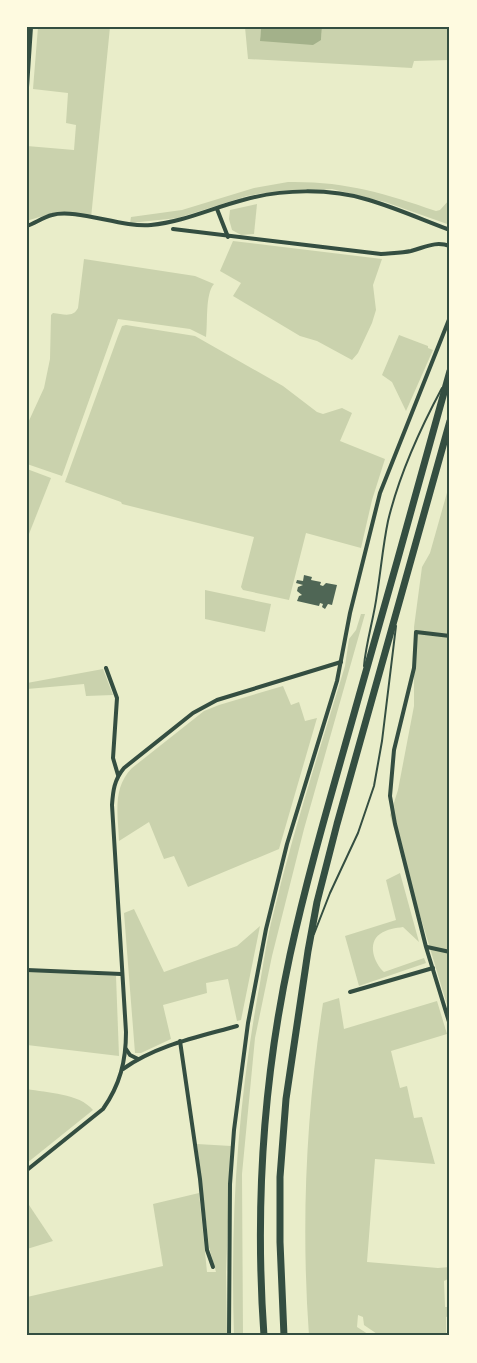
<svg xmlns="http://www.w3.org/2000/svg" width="477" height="1363" font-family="Arial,sans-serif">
<rect width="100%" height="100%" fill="#e9edc9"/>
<g fill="#cad2ad">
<path d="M38 27H110L91 218C67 215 50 212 27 221V146L74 150 76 125 66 123 68 93 33 89Z"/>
<path d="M245 27H261L260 41 321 40 322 27H450V60L414 61 412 68 248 59Z"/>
<path d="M288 182C344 181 384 193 436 211L440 210 450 199V225L385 202 332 189 264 193 247 196 178 218 130 223 131 217 182 210 254 188Z"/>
<path d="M257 204 254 234 241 235 232 230 229 219 230 210Z"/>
<path d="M233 241 382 259 373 285 376 310 372 323 358 353 352 360 317 341 300 336 233 296 241 283 220 271Z"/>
<path d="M84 259 195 276 214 284C205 294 208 322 206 337L190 329 118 319 62 476 27 464V425L44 388 50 359 51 315 53 313C63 314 73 318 78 308Z"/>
<path d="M126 325 195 336 283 386 317 412 323 414 342 408 352 413 340 441 385 459 372 500 361 548 306 533 289 600 243 590 241 587 254 537 122 504 121 502 65 482 118 336 122 326Z"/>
<path d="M399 335 428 346V348L433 350 406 411 392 382 382 375Z"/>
<path d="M27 469 51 478 27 539Z"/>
<path d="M450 482V1015L390 815 398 790 414 706V627L422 567 430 553Z"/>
<path d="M205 590 271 604 265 632 205 619Z"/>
<path d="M361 614H365L304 829 272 956 255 1038 242 1174 243 1336H234C230 1217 238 1100 260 983 264 960 267 938 273 915 293 831 320 749 345 666L349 639 356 630Z"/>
<path d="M103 669 113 695 86 696 84 684 27 689V683Z"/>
<path d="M283 686 291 705 299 702 305 721 317 718 279 849 188 887 174 856 164 859 149 822 119 841C118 815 112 788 132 768L204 711 219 705Z"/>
<path d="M400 873 419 942 403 927C396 928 387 929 380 934 367 943 374 963 384 972L424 958 426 963 359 986 345 936 396 920 386 880Z"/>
<path d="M134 909 164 972 237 946 260 926 241 1020 237 1021 228 979 206 983 207 993 163 1005 171 1039 141 1053H135L124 913Z"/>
<path d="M27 971 116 976 119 1056 27 1045Z"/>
<path d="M339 998 344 1029 437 1001 447 1034 391 1051 400 1088 407 1086 414 1118 422 1117 435 1164 375 1159 367 1262 438 1268 450 1267V1278L444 1281 445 1307H450V1316L446 1317V1336H380L364 1325 363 1317 358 1315 357 1327 371 1336H309C301 1225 306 1114 323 1003Z"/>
<path d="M27 1089C47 1093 79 1093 93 1110L27 1163Z"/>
<path d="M197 1144 231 1146 226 1272 227 1336H27V1297L163 1266 153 1204 199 1193 207 1272H216L209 1247Z"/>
<path d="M27 1202 53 1241 27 1249Z"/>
</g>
<path fill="#a3b18a" d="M261 27H322L321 40 313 45 260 41Z"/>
<path fill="#4f6655" d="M304 575 312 577 311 580 321 582 320 585 323 586 326 583 337 585 332 605 328 604 325 609 322 607 323 604 320 603 319 606 297 601 299 596 302 595 297 591 298 587 303 585 296 583 297 580 303 581Z"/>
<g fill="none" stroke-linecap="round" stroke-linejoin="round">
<g stroke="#344e41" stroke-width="2">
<path d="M364 666C366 642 374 618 377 594 381 569 383 545 388 521 399 475 420 429 442 388"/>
<path d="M314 934 330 893 358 833 374 786 382 741 396 626"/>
</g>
<g stroke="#344e41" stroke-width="4">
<path d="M27 87 31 27"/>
<path d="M217 209 228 237"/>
<path d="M27 226C35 223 44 217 52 215 76 208 122 228 151 225 183 222 212 208 243 200 282 189 330 188 369 200 396 208 423 220 450 230"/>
<path d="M173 229 381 254C391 253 402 253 411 251 426 247 435 241 450 246"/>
<path d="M450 636 416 632 414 668 394 750 390 796 395 824 426 947 450 1025"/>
<path d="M106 668 117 698 113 758 118 775"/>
<path d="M427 947 450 952"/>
<path d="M27 970 121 974"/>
<path d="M350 992 433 968"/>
<path d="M180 1041 200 1179 207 1250 213 1267"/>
<path d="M126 1049 130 1055 138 1059"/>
<path d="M123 1069C157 1045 198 1037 237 1026"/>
<path d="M27 1170 103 1109C120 1085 126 1061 126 1032L112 805C113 791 114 780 124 768L193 713 217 700 341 662"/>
<path d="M229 1336 230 1184 234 1130 248 1023 266 929 287 844 337 681 350 613 380 493 450 317"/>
</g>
<g stroke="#344e41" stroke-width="7">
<path d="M264 1336C255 1209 263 1080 290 955 309 868 335 782 359 696 390 588 420 479 450 371"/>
<path d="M284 1336 280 1242V1177L286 1099 308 951 317 902 337 824 450 421"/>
</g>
</g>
<rect width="477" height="1363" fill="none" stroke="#fefae0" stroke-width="57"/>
<rect x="28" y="28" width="420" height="1306" fill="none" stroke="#344e41" stroke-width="2"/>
</svg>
